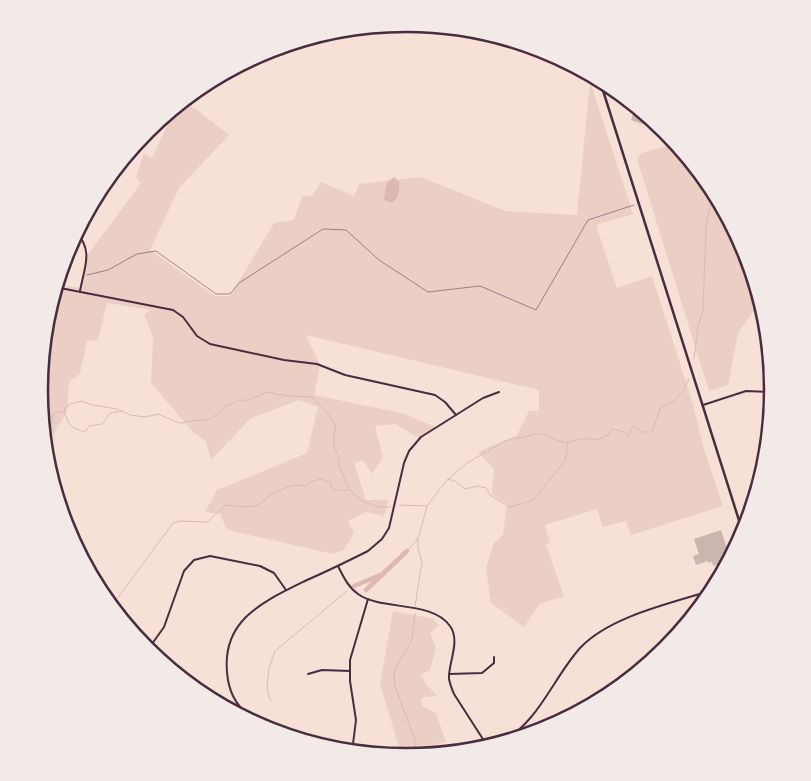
<svg xmlns="http://www.w3.org/2000/svg" width="811" height="781" font-family="'Varela Round',sans-serif">
<rect width="100%" height="100%" fill="#f7e1d7"/>
<g fill="#ebcfc5">
<path d="M590 81 633 214 596 225 617 288 652 276 693 404 704 449 723 506 631 535 626 521 603 527 597 509 545 525 550 543 546 545 564 596 540 604 524 627 491 603 486 568 494 543 503 535 507 504 492 495 494 469 478 452 517 435 529 411H539V390L306 335 320 365 314 395 402 413 435 427 420 439 396 424 375 426 383 457 372 474 363 460 354 463 366 500H388L384 516 366 512 348 521 354 533 344 550 333 554 227 530 220 514 205 512 217 490 307 453 318 407 299 400 251 418 211 460 206 441 193 432 151 383 153 337 144 314 152 310 107 303 98 340 87 341 80 374 69 382 67 411 45 450 39 390 46 319 56 285 81 288 88 254 141 183 136 177 144 153 152 158 170 120 163 117 184 100 229 135 179 188 150 250 215 296H230L274 223 294 220 302 196H312L321 182 354 196 359 184 421 177 505 211 577 215Z"/>
<path d="M675 143 711 187 744 250 760 302 738 333 728 385 709 391 637 159 642 153Z"/>
<path d="M393 611 434 619 439 626 430 633 436 648 430 670 421 675 426 684 437 696 424 697 421 699 422 706 436 713 446 742 437 744 439 754 402 757 380 684Z"/>
</g>
<path fill="#dcb8b0" d="M394 177 399 181C400 189 399 198 392 203L386 201 384 199 387 183Z"/>
<g fill="none" stroke-linecap="round" stroke-linejoin="round">
<g stroke="#dcb8b0" stroke-width="1">
<path d="M694 359 698 327 703 310 706 227 711 202 714 194"/>
<path d="M122 411 110 413 102 424 89 426 85 432C71 428 68 425 64 410L70 404 81 401 93 405 117 409 130 415 145 417 158 414 179 423H182C204 417 210 426 226 405 231 405 232 403 237 401 244 398 238 402 245 401 253 399 260 395 267 392L288 396 312 397C319 406 331 414 335 425 337 431 332 438 334 445 336 452 341 457 338 464 342 473 345 482 350 490 358 501 377 509 390 507"/>
<path d="M48 469 51 461 47 448 53 414 56 412H63"/>
<path d="M448 479 455 481 465 489 477 486 486 488 490 495 509 507 525 503 534 499 565 461 568 443"/>
<path d="M400 505 426 506"/>
<path d="M407 551 416 541 419 536 427 506 446 481 467 463 505 441 536 434H546L554 439 565 443C574 440 587 437 597 440L608 435 612 429 624 432 628 436 631 428 634 427 643 432H652L661 407 673 402 684 389 689 379"/>
<path d="M415 606 422 562 418 548V538"/>
<path d="M111 607 173 523 180 521 207 522 226 505 248 507 255 506 264 501 272 494 290 486 296 485 306 486 310 482 321 479 331 483 332 488 336 490H349"/>
<path d="M415 614 412 640 395 669 394 676 395 686 414 737 417 756"/>
<path d="M272 702 270 700 267 688 269 668 275 651 347 591"/>
</g>
<g stroke="#dcb8b0" stroke-width="4.5">
<path d="M354 586 380 575"/>
<path d="M366 590 407 551"/>
</g>
</g>
<g fill="#ccb4b1">
<path d="M635 107 665 131V132L631 120Z"/>
<path d="M721 530 730 558 728 561 713 566 712 562 708 563V561L696 565 693 556 699 554 694 539Z"/>
</g>
<g fill="none" stroke-linecap="round" stroke-linejoin="round">
<path stroke="#4a2c40" stroke-width="0.5" d="M87 275 108 270 137 254 156 251 216 294H230L239 283 323 229 346 230 379 260 428 292 480 286 536 310 588 220 634 205"/>
<g stroke="#4a2c40" stroke-width="2">
<path d="M76 232C94 251 84 268 80 291"/>
<path d="M76 232 82 226 99 190"/>
<path d="M55 287 173 310 183 317 197 336 210 344 284 360 317 364 345 375 435 395 445 402 456 415"/>
<path d="M703 405 746 391 772 392"/>
<path d="M338 566C343 576 348 587 358 594 381 611 432 600 450 626 461 641 448 663 449 679 450 685 452 689 454 694L488 747"/>
<path d="M147 651 164 627 184 571 194 560 210 556 260 566 274 573 286 590"/>
<path d="M308 674 322 670 350 671"/>
<path d="M449 674 482 673 494 663V657"/>
<path d="M521 728 528 735"/>
<path d="M296 739C266 728 234 716 228 680 218 621 262 602 307 580 328 571 348 561 368 551L382 539 389 528 404 463 409 451 421 437 483 398 499 392"/>
<path d="M499 744C540 721 551 681 580 648 610 616 672 603 713 590"/>
<path d="M352 752 356 720 350 681V660L368 599"/>
</g>
<path stroke="#4a2c40" stroke-width="2.5" d="M600 81 743 533"/>
</g>
<path d="M0 0H811V781H0ZM48 390a358 358 0 1 1 716 0a358 358 0 1 1-716 0Z" fill="#f1eae7" fill-rule="evenodd"/>
<path fill="none" stroke="#4a2c40" stroke-width="2.5" d="M48 390a358 358 0 1 1 716 0a358 358 0 1 1-716 0Z"/>
</svg>
